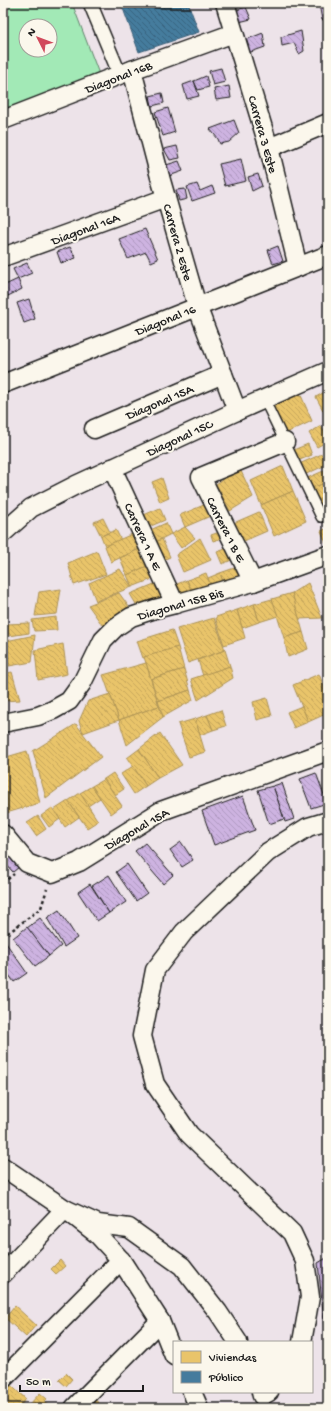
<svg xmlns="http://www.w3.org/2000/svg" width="331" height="1411" font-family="'Gochi Hand',sans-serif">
<defs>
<pattern id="homes-back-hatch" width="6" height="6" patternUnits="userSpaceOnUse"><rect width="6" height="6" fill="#e9c46a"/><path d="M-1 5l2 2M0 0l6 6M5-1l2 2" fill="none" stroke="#c7a85b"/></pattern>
<pattern id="public-back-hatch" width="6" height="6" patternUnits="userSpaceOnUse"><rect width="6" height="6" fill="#457b9d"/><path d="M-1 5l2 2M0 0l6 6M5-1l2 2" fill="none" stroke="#39647f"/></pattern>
<pattern id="building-back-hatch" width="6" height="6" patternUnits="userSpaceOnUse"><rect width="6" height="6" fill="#cdb3e1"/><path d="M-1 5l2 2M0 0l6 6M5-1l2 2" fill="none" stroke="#af99c0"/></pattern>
</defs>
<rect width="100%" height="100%" fill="#ede3e9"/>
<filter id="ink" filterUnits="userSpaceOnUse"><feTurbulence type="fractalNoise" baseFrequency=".025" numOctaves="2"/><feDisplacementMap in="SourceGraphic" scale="8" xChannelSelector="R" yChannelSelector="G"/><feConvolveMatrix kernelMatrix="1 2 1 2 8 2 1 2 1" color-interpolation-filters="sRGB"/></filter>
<g filter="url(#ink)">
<path fill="#a2e9b6" stroke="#5f8269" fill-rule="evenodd" d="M3 3H72L99 74 3 111ZM26 26H50V50H26Z"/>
<g fill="url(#homes-back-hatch)" stroke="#ac9253">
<path d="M328 390V420L316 397Z"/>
<path d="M300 393 312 421 282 435 270 407Z"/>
<path d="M321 426 328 439V441L317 447 309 433Z"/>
<path d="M308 444 312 455 295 462 291 451Z"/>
<path d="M324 453 328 464 302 476 297 465Z"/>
<path d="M283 466 293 491 261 505 251 481Z"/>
<path d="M240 469 253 497 230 511 216 484Z"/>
<path d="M328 469V482L309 489 305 479Z"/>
<path d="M162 478 169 498 160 502 152 482Z"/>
<path d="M328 482V496L316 501 309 489Z"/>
<path d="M293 491 306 521 274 536 261 505Z"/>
<path d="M328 496V512L322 514 316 501Z"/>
<path d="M211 502 215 514 185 527 180 515Z"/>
<path d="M160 508 165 520 144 529 139 517Z"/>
<path d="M259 512 267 531 237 544 229 525Z"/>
<path d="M103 518 110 532 101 536 94 522Z"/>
<path d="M166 523 171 534 151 544 146 532Z"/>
<path d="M185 527 195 538 181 548 171 534Z"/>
<path d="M328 528V548L321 531Z"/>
<path d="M116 530 121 540 105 546 101 536Z"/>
<path d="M225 530 228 536 213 541 211 535Z"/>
<path d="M139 531 146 546 111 562 105 546Z"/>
<path d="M200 538 211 560 183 572 176 555Z"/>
<path d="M162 539 170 557 159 562 151 544Z"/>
<path d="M146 546 154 563 127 575 120 558Z"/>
<path d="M234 546 239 557 222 564 217 552Z"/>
<path d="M97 551 106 574 74 585 68 563Z"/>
<path d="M154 563 160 576 132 587 127 575Z"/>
<path d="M240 566 244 578 224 585 220 573Z"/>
<path d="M120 569 132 587 96 601 89 583Z"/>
<path d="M328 572V588L323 573Z"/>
<path d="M206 573 212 589 193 596 187 580Z"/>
<path d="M220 573 224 585 212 589 208 578Z"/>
<path d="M187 580 193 596 177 601 172 586Z"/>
<path d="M159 582 166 602 139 609 130 594Z"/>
<path d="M308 583 322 618 299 619 292 593Z"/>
<path d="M61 589 57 614 35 616 39 592Z"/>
<path d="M119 593 132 611 105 629 88 605Z"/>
<path d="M292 593 303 632 284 638 272 599Z"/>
<path d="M272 599 278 616 259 622 254 604Z"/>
<path d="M254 604 259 622 242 628 237 610Z"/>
<path d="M237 610 245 638 224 645 216 620V617Z"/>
<path d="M56 617 57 630 34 631 32 620Z"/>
<path d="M214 618 225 650 188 663 177 629Z"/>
<path d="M29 623V633L9 636 7 624Z"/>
<path d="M172 630 178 647 143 658 137 641Z"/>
<path d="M303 632 308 649 288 657 284 638Z"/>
<path d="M35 635 32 662 9 666 6 641Z"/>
<path d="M3 643 6 671H3Z"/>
<path d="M63 644 67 674 38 680 35 650Z"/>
<path d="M178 647 184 669 151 679 144 657Z"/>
<path d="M225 650 230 666 203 676 198 660Z"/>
<path d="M146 663 159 706 119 720 103 675Z"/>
<path d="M230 666 233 678 198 700 191 679Z"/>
<path d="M184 669 190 690 158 701 151 679Z"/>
<path d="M12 672 20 700 3 701V674Z"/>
<path d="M319 674 328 697V713L308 722 293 685Z"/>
<path d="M190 690 193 700 163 717 158 701Z"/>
<path d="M110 694 119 720 83 733 79 721 88 701Z"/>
<path d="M267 698 272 716 257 720 253 702Z"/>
<path d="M159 706 163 717 127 745 119 720Z"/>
<path d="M302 706 308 722 294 728 287 712Z"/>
<path d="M221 710 226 726 213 730 207 715Z"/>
<path d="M207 715 213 730 200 735 195 719Z"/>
<path d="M195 719 205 752 189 757 178 724Z"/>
<path d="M76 724 101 757 46 798 33 751Z"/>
<path d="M160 733 182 765 158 778 139 749Z"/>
<path d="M139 749 158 778 146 786 127 758Z"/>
<path d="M27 751 40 803 3 814V758Z"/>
<path d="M133 766 146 786 134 794 121 774Z"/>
<path d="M113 773 124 789 115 795 104 779Z"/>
<path d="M104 779 122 806 111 814 92 786Z"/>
<path d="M92 786 100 798 88 806 80 793Z"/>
<path d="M80 793 98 821 87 828 68 801Z"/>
<path d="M68 801 79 817 65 827 54 810Z"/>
<path d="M52 808 60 819 49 827 41 816Z"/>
<path d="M38 816 46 829 36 836 27 823Z"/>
<path d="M60 1260 65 1266 56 1274 51 1269Z"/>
<path d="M15 1306 36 1325 26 1337 5 1318Z"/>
<path d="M66 1373 72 1379 66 1386 59 1380Z"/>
<path d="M6 1381 26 1399 18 1408H12L3 1400V1385Z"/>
<path d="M40 1393 47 1399 44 1402 51 1408H32L29 1405Z"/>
<path d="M90 1395 104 1408H84Z"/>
</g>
<path fill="url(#public-back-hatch)" stroke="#395e76" d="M121 3H188L199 32 139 52Z"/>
<g fill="url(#building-back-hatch)" stroke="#1c1c1c">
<path d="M247 3H260V4L248 7Z"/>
<path d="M270 3H279V5L270 6Z"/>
<path d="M321 3H328V18L322 20 319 4Z"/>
<path d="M246 7 251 19 239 22 238 21 237 10Z"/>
<path d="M301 31 304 51 299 54 294 43 282 46 281 37Z"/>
<path d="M263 33 265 47 248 53 245 40Z"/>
<path d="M221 68 225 82 213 85 209 71Z"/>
<path d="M206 76 209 87 198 90 194 81Z"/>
<path d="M194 81 199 96 187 99 183 85Z"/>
<path d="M229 86 231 98 216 100 214 89Z"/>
<path d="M162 93 164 103 152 106 150 96Z"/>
<path d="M168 108 175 132 163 136 155 112Z"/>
<path d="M234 120 239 133 229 142 220 144 218 139 210 129Z"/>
<path d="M177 146 180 158 170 160 164 149Z"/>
<path d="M241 159 246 181 225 186 219 164Z"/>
<path d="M179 161 183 171 166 177 163 166Z"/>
<path d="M258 174 262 186 252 191 248 177Z"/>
<path d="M197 184 200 191 212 186 215 193 192 201 187 187Z"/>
<path d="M185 189 187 199 179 201 176 190Z"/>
<path d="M145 229 158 259 151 262 146 252 128 259 119 239Z"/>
<path d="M278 246 283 261 273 264 268 250Z"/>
<path d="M70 247 76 258 61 263 57 252Z"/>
<path d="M27 263 32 273 18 279 13 269Z"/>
<path d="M18 279 22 289 8 296 3 286Z"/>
<path d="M3 286 8 296 3 297Z"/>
<path d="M29 299 35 319 24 323 17 303Z"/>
<path d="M316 773 327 803 311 808 300 779Z"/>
<path d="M282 783 294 819 285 822 273 786Z"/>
<path d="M273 786 284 819 269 824 258 790Z"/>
<path d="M243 796 255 830 214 845 202 811Z"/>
<path d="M181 842 193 860 182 867 170 850Z"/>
<path d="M145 843 173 875 163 884 135 851Z"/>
<path d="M3 844 25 862 13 872 3 861Z"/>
<path d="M127 864 147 893 136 901 116 872Z"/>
<path d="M109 875 126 902 109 913 92 886Z"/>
<path d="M90 884 109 913 97 921 78 892Z"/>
<path d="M59 910 77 938 64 947 47 918Z"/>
<path d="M40 918 61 946 49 956 27 928Z"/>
<path d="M27 927 49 956 35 966 13 938Z"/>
<path d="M6 943 27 973 14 982 3 967V945Z"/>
<path d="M3 983 8 989 3 992Z"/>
<path d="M328 1257V1328L325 1331 318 1263Z"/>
</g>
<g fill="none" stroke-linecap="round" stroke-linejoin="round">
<defs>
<path id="service" d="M264 399 321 517"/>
<path id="pedestrian" d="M90 3 120 75"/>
<g id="minor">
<path d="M225 3 269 148 298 267"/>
<path d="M132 70 160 177 197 306 237 411"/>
<path d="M3 120 132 70 234 33"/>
<path d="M269 148 328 123"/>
<path d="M3 257 166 198"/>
<path d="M3 384 328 255"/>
<path d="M94 429 223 374"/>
<path d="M112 468 175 604"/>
<path d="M3 533 31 508 76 485 237 411 328 371"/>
<path d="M253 582 201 477 285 442"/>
<path d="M3 723 38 716 53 710 69 701 82 683 103 640 116 627 131 617 155 609 175 604 253 582 328 555"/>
<path d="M3 834 27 863 52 873 79 862 161 811 328 751"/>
<path d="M3 1167 65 1209 97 1234 121 1260 160 1321 174 1356"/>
<path d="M3 1274 65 1209 98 1224 129 1228 182 1266 218 1312 238 1342"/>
<path d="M302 1342 310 1297 305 1261 292 1233 189 1134 155 1084 142 1036 155 970 184 932 268 852 308 827 328 821"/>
<path d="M3 1379 121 1260"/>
<path d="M192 1392 199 1408"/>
<path d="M261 1392 262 1396 269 1392"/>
<path d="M74 1408 160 1321"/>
</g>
</defs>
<use href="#service" stroke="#1c1c1c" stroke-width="12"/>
<use href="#pedestrian" stroke="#1c1c1c" stroke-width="16"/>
<use href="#minor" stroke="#1c1c1c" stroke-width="21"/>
<g stroke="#1c1c1c" stroke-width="2.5" stroke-dasharray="3 3" stroke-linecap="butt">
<path d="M3 883 14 874"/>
<path d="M3 937 41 908 47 889"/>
</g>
<use href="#service" stroke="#fbf7ec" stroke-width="9"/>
<use href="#pedestrian" stroke="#fbf7ec" stroke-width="13"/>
<use href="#minor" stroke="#fbf7ec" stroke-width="18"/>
</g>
</g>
<g text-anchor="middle" stroke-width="4" stroke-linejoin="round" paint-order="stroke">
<g font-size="13" fill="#1c1c1c" stroke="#fbf7ec">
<text transform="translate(118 76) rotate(-21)" y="5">Diagonal 16B</text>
<text transform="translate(264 134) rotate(74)" y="5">Carrera 3 Este</text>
<text transform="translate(85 228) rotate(-20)" y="5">Diagonal 16A</text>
<text transform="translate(179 242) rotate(74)" y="5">Carrera 2 Este</text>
<text transform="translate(165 319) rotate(-22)" y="5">Diagonal 16</text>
<text transform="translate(159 401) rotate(-23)" y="5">Diagonal 15A</text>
<text transform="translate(179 437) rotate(-25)" y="5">Diagonal 15C</text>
<text transform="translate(227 529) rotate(63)" y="5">Carrera 1 B E</text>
<text transform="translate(144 536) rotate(65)" y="5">Carrera 1 A E</text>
<text transform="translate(180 603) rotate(-16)" y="5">Diagonal 15B Bis</text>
<text transform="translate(136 828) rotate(-30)" y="5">Diagonal 15A</text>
</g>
</g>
<rect width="331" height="1411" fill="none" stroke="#fbf7ec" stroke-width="16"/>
<rect x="8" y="8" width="315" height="1395" fill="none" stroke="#1c1c1c" stroke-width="1.5" filter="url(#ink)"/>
<rect x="173" y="1341" width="140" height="52" fill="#fbf7ec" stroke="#a29f99"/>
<rect x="181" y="1351" width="20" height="12" fill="#e9c46a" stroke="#a29f99"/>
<text x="209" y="1361" font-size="12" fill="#1c1c1c">Viviendas</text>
<rect x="181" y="1371" width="20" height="12" fill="#457b9d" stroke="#a29f99"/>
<text x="209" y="1381" font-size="12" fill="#1c1c1c">Público</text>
<g transform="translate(38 38) rotate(312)"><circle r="19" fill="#fbf7ec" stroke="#a29f99"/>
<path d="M0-3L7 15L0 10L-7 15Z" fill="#d1495b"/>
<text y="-6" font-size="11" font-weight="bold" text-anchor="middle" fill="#1c1c1c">N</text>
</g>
<path d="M20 1385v6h123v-6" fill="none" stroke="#1c1c1c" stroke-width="2"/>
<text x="26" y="1385" font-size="12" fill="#1c1c1c" stroke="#fbf7ec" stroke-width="3" paint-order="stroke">50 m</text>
</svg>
